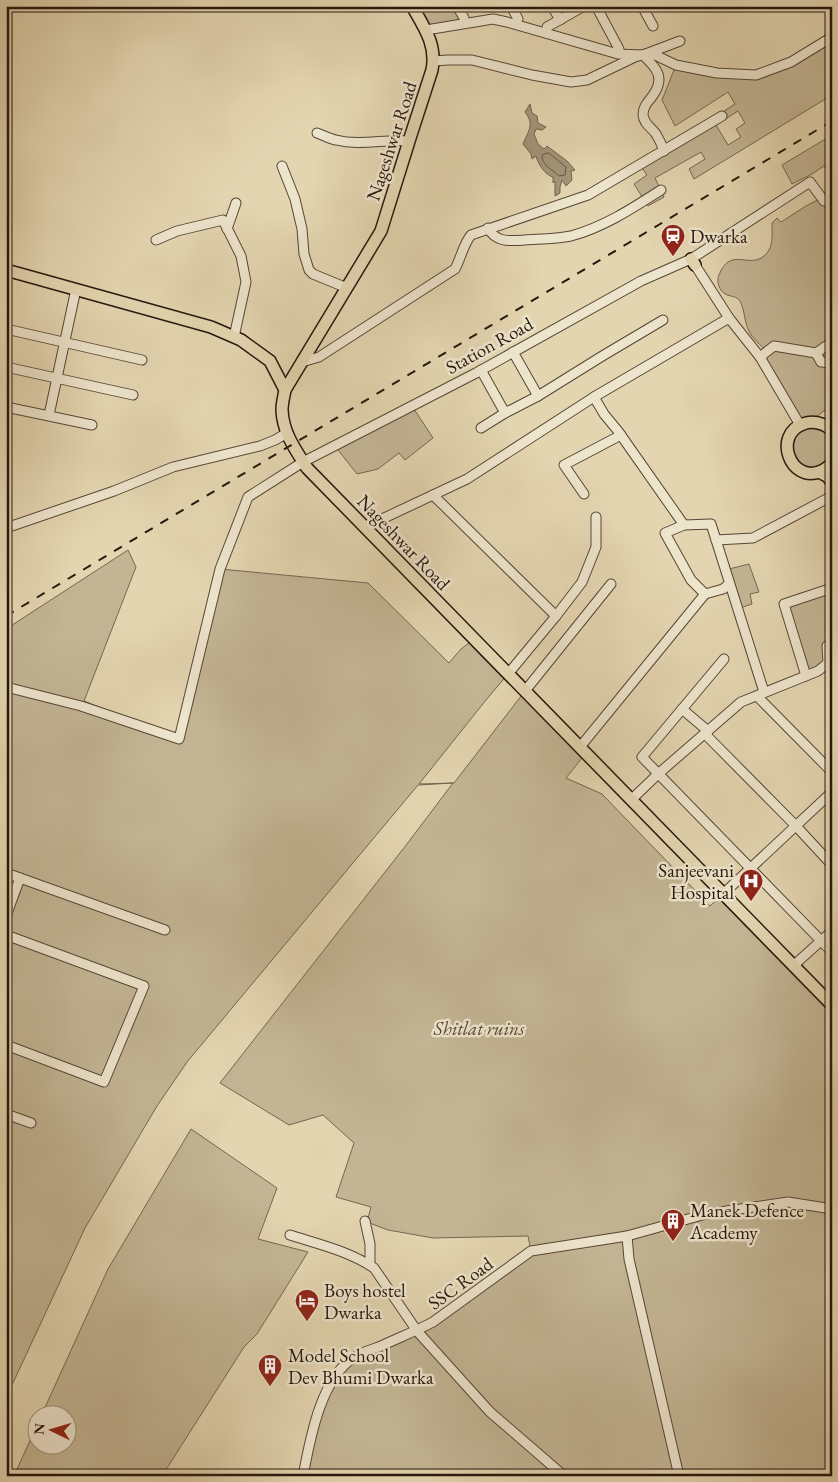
<svg xmlns="http://www.w3.org/2000/svg" width="838" height="1482" font-family="'EB Garamond',serif">
<rect width="100%" height="100%" fill="#e3d5b0"/>
<filter id="stains"><feTurbulence type="fractalNoise" baseFrequency=".004" numOctaves="4"/><feColorMatrix values="0 0 0 0 .2 0 0 0 0 .09 0 0 0 0 .02 0 0 0 .5 -.17"/></filter>
<radialGradient id="worn" r=".72"><stop offset=".6" stop-color="#630" stop-opacity="0"/><stop offset="1" stop-color="#630" stop-opacity=".3"/></radialGradient>
<g fill="#c3b594" stroke="#756650" fill-rule="evenodd">
<path d="M412 6H457L466 21 426 30Z"/>
<path d="M832 37V95L694 179 689 169 705 159 701 152 655 178 664 197 648 206 634 184 647 175 640 165 735 104 728 92 675 126 662 100 676 65 756 75ZM738 111 745 123 736 129 741 137 728 145 716 125Z"/>
<path d="M832 135V177L824 166 812 174 792 184 782 165Z"/>
<path d="M821 198H832V405L809 422 800 425 760 357 767 351C760 345 753 339 749 331 744 322 745 310 740 301 735 294 726 298 721 290 718 286 717 280 719 275 730 246 749 269 764 256 774 248 772 235 772 223L777 218 781 222 806 206Z"/>
<path d="M412 406 433 438 405 460 399 453 378 469 357 474 335 446Z"/>
<circle cx="812" cy="447" r="20"/>
<path d="M128 550 136 567 84 701 179 739 220 569 368 583 449 663 461 649 474 639 508 674 486 700 419 784 454 783 525 691 586 753 566 778 602 794 710 906 723 894 832 1005V1476H303L311 1435 340 1368 417 1331 531 1251 528 1236 433 1238 388 1230 367 1222 371 1207 336 1197 354 1143 323 1115 289 1125 220 1083 342 927 407 844 453 783 418 785 187 1062 157 1106 85 1228 6 1398V629ZM703 1209 721 1211 638 1232Z"/>
<path d="M749 564 759 592 750 594 752 604 737 609 725 570Z"/>
<path d="M832 588V644L828 663 806 676 784 604Z"/>
<path d="M191 1129 277 1188 258 1239 308 1252 257 1334 244 1347 162 1476H14L37 1425 38 1444H68V1414H42L108 1269Z"/>
</g>
<path fill="#a39479" stroke="#71624e" d="M530 104 532 113 537 116 538 123 546 127 542 130 536 129 534 134 538 144 544 149 547 146 567 161 575 170 571 171 572 180 566 186 562 180 560 187V193L555 196V181L553 183V177C545 175 538 164 536 156L532 159 531 154 523 144C528 131 535 125 525 112Z"/>
<g fill="none" stroke-linecap="round" stroke-linejoin="round">
<path stroke="#655643" stroke-width="1" d="M549 153 566 167 565 175 559 176C553 170 541 165 542 155Z"/>
<defs>
<g id="minor">
<path d="M457 6 464 18"/>
<path d="M511 6 518 19"/>
<path d="M552 6 560 20"/>
<path d="M596 6 619 49"/>
<path d="M642 6 653 26"/>
<path d="M547 27 584 6"/>
<path d="M426 30 493 19 507 22 618 54 643 55 680 41"/>
<path d="M643 55C658 69 666 79 651 98 647 103 643 107 643 115 644 124 651 127 656 134 659 139 662 145 664 151"/>
<path d="M434 61 448 60H472L532 75 571 82 587 80 635 57 645 54 655 55 676 65 717 73 756 75 791 62 832 37"/>
<path d="M317 133C323 135 330 139 336 140 360 146 384 139 409 141"/>
<path d="M282 166 295 199 302 229 304 254 309 270 313 274 347 288"/>
<path d="M488 228C496 243 510 241 525 240 540 239 556 239 571 236 604 227 633 208 661 190"/>
<path d="M227 229 236 203"/>
<path d="M156 240 177 231 223 220 241 256 246 282 234 337"/>
<path d="M695 265 729 318 760 357 800 425"/>
<path d="M6 329 142 360"/>
<path d="M816 353 821 362 832 363"/>
<path d="M760 357 774 346 816 353 832 342"/>
<path d="M302 362 319 357 455 269C461 258 463 245 471 235L588 195 722 116"/>
<path d="M6 367 133 395"/>
<path d="M481 370 505 413 538 396 513 352"/>
<path d="M538 396 604 355 663 320"/>
<path d="M6 407 92 425"/>
<path d="M49 415 76 289"/>
<path d="M481 428 505 413"/>
<path d="M584 494 564 465 621 435"/>
<path d="M433 495 556 616 508 674"/>
<path d="M684 525 618 431 604 414 594 397 729 318"/>
<path d="M365 527 467 479 594 397"/>
<path d="M6 528 114 491 173 467 260 446 275 440 287 433"/>
<path d="M716 540 753 538 832 496"/>
<path d="M729 584 723 589 705 594 691 580 665 533 684 525 711 524 764 692"/>
<path d="M556 616 582 582 596 547V517"/>
<path d="M724 659 642 757 832 952"/>
<path d="M806 676 784 604 832 588"/>
<path d="M6 687 81 706 179 739 220 569 248 497 303 462 476 373 641 281 691 259 810 182 824 201 832 202"/>
<path d="M525 691 611 584"/>
<path d="M757 696 832 772"/>
<path d="M682 709 708 731"/>
<path d="M705 734 796 826 832 865"/>
<path d="M580 747 705 594"/>
<path d="M631 800 658 774 741 702 818 671 828 663 827 646 832 644"/>
<path d="M6 873 165 930"/>
<path d="M723 894 832 792"/>
<path d="M6 916 20 878"/>
<path d="M6 935 144 986 104 1082 6 1045"/>
<path d="M793 966 832 931"/>
<path d="M6 1114 31 1123"/>
<path d="M365 1221 370 1244V1265"/>
<path d="M290 1235C318 1244 349 1251 374 1268L417 1331 490 1412 564 1476"/>
<path d="M627 1236 629 1259 679 1476"/>
<path d="M303 1476C310 1439 321 1376 356 1356 363 1352 373 1349 381 1346 398 1338 416 1331 433 1322L531 1251 627 1236 706 1214 788 1202 832 1209"/>
</g>
<g id="major">
<path d="M412 6C424 27 437 45 432 70L410 138 381 231 285 390C284 396 282 403 282 410 283 433 295 449 307 468L832 1005"/>
<path d="M691 259 695 265"/>
<path d="M6 270 211 327 241 340 270 361 285 390"/>
<path d="M832 430C823 423 814 420 803 424 773 435 790 482 819 472 823 471 828 467 832 464"/>
<path d="M819 472 827 476 832 482"/>
</g>
</defs>
<use href="#minor" stroke="#564636" stroke-width="11"/>
<use href="#major" stroke="#27170d" stroke-width="14"/>
<use href="#minor" stroke="#ede4cc" stroke-width="9"/>
<use href="#major" stroke="#e3d5b0" stroke-width="11"/>
<path stroke="#27170d" stroke-width="2" stroke-dasharray="9 9" stroke-linecap="butt" d="M6 616 832 121"/>
</g>
<defs>
<symbol id="station-pin" viewBox="-11 -11 22 30"><path d="M0 17L-7.5 6A9.5 9.5 0 1 1 7.5 6Z" fill="#8f2418" stroke="#ede4cc"/><path d="M-3-6H3Q5-6 5-4V2Q5 4 3 4L4.5 6H3L1.5 4h-3L-3 6H-4.5L-3 4Q-5 4-5 2V-4Q-5-6-3-6ZM-3.5-4v3h7v-3ZM-3.5 1v1.5H-2V1ZM2 1v1.5H3.5V1Z" fill="#fff"/></symbol>
<symbol id="hospital-pin" viewBox="-11 -11 22 30"><path d="M0 17L-7.5 6A9.5 9.5 0 1 1 7.5 6Z" fill="#8f2418" stroke="#ede4cc"/><path d="M-5-5h3v3.5h4V-5h3V5h-3V1.5h-4V5h-3Z" fill="#fff"/></symbol>
<symbol id="building-pin" viewBox="-11 -11 22 30"><path d="M0 17L-7.5 6A9.5 9.5 0 1 1 7.5 6Z" fill="#8f2418" stroke="#ede4cc"/><path d="M-4-6H4V6H1V3H-1V6H-4ZM-2.5-4.3h1.7v1.8h-1.7ZM.8-4.3h1.7v1.8H.8ZM-2.5-1h1.7V.8h-1.7ZM.8-1h1.7V.8H.8Z" fill="#fff"/></symbol>
<symbol id="hotel-pin" viewBox="-11 -11 22 30"><path d="M0 17L-7.5 6A9.5 9.5 0 1 1 7.5 6Z" fill="#8f2418" stroke="#ede4cc"/><path d="M-6-4.5h1.5V1H6V5H4.5V3h-9V5H-6ZM-4 0a1.8 1.8 0 1 1 3.6 0ZM.5 0V-2.5h3Q6-2.5 6 0Z" fill="#fff"/></symbol>
</defs>
<g fill-rule="evenodd">
<use href="#station-pin" x="659" y="222" width="28" height="38"/>
<use href="#hospital-pin" x="737" y="867" width="28" height="38"/>
<use href="#building-pin" x="659" y="1207" width="28" height="38"/>
<use href="#hotel-pin" x="293" y="1287" width="28" height="38"/>
<use href="#building-pin" x="256" y="1352" width="28" height="38"/>
</g>
<g text-anchor="middle" stroke-width="5" stroke-linejoin="round" paint-order="stroke">
<g font-size="19" fill="#27170d" stroke="#ede4cc">
<text transform="translate(391 141) rotate(-72)" y="7">Nageshwar Road</text>
<text transform="translate(489 345) rotate(-29)" y="7">Station Road</text>
<text transform="translate(404 542) rotate(46)" y="7">Nageshwar Road</text>
<text transform="translate(460 1283) rotate(-36)" y="7">SSC Road</text>
</g>
<g font-size="19" fill="#27170d" stroke="#ede4cc" text-anchor="start">
<text x="690" y="243">Dwarka</text>
<text x="734" y="877" text-anchor="end">Sanjeevani<tspan x="734" dy="22">Hospital</tspan></text>
<text x="690" y="1217">Manek Defence<tspan x="690" dy="22">Academy</tspan></text>
<text x="324" y="1297">Boys hostel<tspan x="324" dy="22">Dwarka</tspan></text>
<text x="288" y="1362">Model School<tspan x="288" dy="22">Dev Bhumi Dwarka</tspan></text>
</g>
<g font-size="19" font-style="italic" fill="#564636" stroke="#ede4cc">
<text x="479" y="1035">Shitlat ruins</text>
</g>
</g>
<rect width="838" height="1482" fill="none" stroke="#e3d5b0" stroke-width="25"/>
<rect x="8" y="8" width="823" height="1467" fill="none" stroke="#27170d" stroke-width="2.5"/>
<rect x="12" y="12" width="813" height="1457" fill="none" stroke="#27170d"/>
<g transform="translate(52 1430) rotate(275)"><circle r="24" fill="#ede4cc" stroke="#9e9280"/>
<path d="M0-4L9 19L0 12L-9 19Z" fill="#8f2418"/>
<text y="-8" font-size="14" font-weight="bold" text-anchor="middle" fill="#27170d">N</text>
</g>
<rect width="100%" height="100%" filter="url(#stains)"/>
<rect width="100%" height="100%" fill="url(#worn)"/>
</svg>
